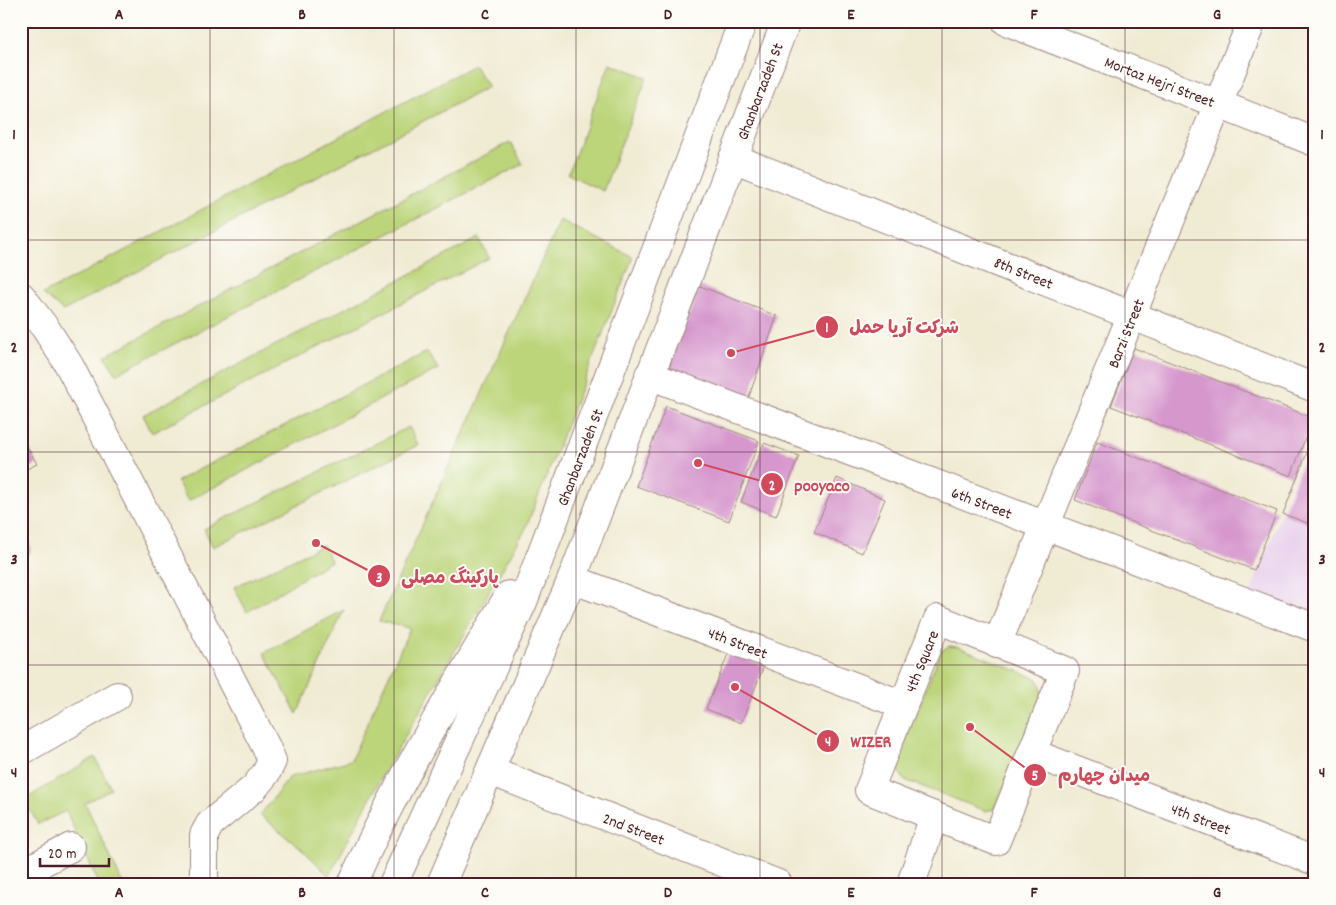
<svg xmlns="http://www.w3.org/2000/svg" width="1336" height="905" font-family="Dekko,'Playpen Sans Arabic',sans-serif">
<rect width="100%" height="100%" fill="#fdfcf7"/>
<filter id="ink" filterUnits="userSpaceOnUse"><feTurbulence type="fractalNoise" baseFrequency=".02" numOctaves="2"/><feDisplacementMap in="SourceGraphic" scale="10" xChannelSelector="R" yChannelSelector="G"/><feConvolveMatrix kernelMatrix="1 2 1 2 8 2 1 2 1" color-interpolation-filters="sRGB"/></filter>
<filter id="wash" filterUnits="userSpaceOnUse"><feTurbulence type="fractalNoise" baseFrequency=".0096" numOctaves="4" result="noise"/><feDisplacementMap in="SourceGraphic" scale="20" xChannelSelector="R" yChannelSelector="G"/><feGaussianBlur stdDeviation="1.12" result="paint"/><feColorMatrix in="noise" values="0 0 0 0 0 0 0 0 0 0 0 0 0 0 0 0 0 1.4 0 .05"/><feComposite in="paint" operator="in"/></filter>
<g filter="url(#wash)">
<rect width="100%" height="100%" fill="#f0ebd3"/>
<path fill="#e9d2ed" d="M1315 427V622L1249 596Z"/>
<g fill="#bcd57a" stroke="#837a52">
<path d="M610 63 647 77 603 191 568 174Z"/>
<path d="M474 65 488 87 63 311 43 294Z"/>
<path d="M510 142 523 164 116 374 105 356Z"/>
<path d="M560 220 633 257 525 530 381 778 329 876 301 848 260 815 290 777 351 760 410 628 379 621Z"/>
<path d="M479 238 489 258 152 433 143 415Z"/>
<path d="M427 352 438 369 188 501 177 481Z"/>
<path d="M409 427 418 445 213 547 204 529Z"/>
<path d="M21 537 29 543 30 551 26 557 21 559Z"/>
<path d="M323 545 331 561 247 612 234 587Z"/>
<path d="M344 610 297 714 264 653Z"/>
<path d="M949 646 959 647 1038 679 1041 687 1042 696 994 809 986 811 905 780C898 773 897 769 898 759L941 651Z"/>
<path d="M95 757 111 789 85 803 123 884H99L66 811 38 824 24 800Z"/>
</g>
<g id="blocks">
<g fill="#d697cd">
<path d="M700 286 777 316 745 408 665 378Z"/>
<path d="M1134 348 1313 418 1291 476 1111 406Z"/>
<path d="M666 406 759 441 729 521 636 486Z"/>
<path d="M1315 432V526L1283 514Z"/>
<path d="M21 435 37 464 21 472Z"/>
<path d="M1097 442 1277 511 1254 570 1075 500Z"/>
<path d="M764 443 799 456 776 516 741 502Z"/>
<path d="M837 478 885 499 862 553 814 532Z"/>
<path d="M21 502 26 510 21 513Z"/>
<path d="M729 652 764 666 741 723 706 709Z"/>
</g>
</g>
</g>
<g filter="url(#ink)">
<use href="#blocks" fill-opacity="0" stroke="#9d857f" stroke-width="1"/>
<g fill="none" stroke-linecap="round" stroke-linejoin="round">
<defs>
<g id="minor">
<path d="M1006 21 1315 142"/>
<path d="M733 158 1315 388"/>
<path d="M21 296 46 329 69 365 266 747 272 761 266 773 254 788 210 824 204 835V884"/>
<path d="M649 375 1315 628"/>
<path d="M572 579 903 705"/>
<path d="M938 619 1065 671 996 841 869 790Z"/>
<path d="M997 644 1252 21"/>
<path d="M21 751 117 696"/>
<path d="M1032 753 1315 861"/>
<path d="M490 771 778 884"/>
<path d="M21 874 71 847"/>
<path d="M911 884 934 816"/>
</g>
<g id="major">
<path d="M352 884C396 783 454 690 509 595"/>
<path d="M393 884 523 602 743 21"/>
<path d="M441 884 572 579 786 21"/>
</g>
</defs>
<use href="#minor" stroke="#9d857f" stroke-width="30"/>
<use href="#major" stroke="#9d857f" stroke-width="30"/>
<use href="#minor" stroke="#fff" stroke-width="28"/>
<use href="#major" stroke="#fff" stroke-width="28"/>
</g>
</g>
<path fill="none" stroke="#4a1f2b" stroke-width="1" stroke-opacity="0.55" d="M210 21V884M394 21V884M576 21V884M760 21V884M942 21V884M1125 21V884M21 240H1315M21 452H1315M21 665H1315"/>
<g text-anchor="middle" stroke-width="4" stroke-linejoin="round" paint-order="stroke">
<g font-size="16" fill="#4a1f2b" stroke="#fdfcf7">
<text transform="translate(1160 81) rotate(21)" y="6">Mortaz Hejri Street</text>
<text transform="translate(759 91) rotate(-69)" y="6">Ghanbarzadeh St</text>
<text transform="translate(1024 272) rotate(22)" y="6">8th Street</text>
<text transform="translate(1125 333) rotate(-68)" y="6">Barzi Street</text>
<text transform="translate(579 457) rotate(-69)" y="6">Ghanbarzadeh St</text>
<text transform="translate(982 502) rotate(21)" y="6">6th Street</text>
<text transform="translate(738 642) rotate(21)" y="6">4th Street</text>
<text transform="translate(921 661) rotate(-68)" y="6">4th Square</text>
<text transform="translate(1201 818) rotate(21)" y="6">4th Street</text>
<text transform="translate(634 828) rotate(21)" y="6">2nd Street</text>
</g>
</g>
<path fill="none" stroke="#d1495b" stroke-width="2" d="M731 353L827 327M698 463L772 484M316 543L379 576M735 687L828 741M970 727L1035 775"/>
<g fill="#d1495b" stroke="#fdfcf7" stroke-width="2">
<circle cx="731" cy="353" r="5"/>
<circle cx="698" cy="463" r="5"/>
<circle cx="316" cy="543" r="5"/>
<circle cx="735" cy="687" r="5"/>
<circle cx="970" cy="727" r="5"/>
<circle cx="827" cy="327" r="12"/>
<circle cx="772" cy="484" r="12"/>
<circle cx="379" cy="576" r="12"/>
<circle cx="828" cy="741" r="12"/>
<circle cx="1035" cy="775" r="12"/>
</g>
<g font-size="15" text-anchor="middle" font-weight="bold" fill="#fff">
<text x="827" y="332">1</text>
<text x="772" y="490">2</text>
<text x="379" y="582">3</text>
<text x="828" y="746">4</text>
<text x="1035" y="780">5</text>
</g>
<g font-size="18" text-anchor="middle" font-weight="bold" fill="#d1495b" stroke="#fdfcf7" stroke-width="4" stroke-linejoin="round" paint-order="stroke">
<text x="904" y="333">شرکت آریا حمل</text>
<text x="822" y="491">pooyaco</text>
<text x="450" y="583">پارکینگ مصلی</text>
<text x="871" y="747">WIZER</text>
<text x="1104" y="781">میدان چهارم</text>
</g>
<rect width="1336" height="905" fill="none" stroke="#fdfcf7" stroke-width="55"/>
<path d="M40 858v8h69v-8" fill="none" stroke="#4a1f2b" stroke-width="2.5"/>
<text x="48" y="858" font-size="15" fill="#4a1f2b" stroke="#fdfcf7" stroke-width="4" paint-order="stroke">20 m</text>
<rect x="28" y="28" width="1280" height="850" fill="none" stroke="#4a1f2b" stroke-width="2"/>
<g font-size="16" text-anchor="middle" font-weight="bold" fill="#4a1f2b">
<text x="119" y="19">A</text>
<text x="302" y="19">B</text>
<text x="485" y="19">C</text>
<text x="668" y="19">D</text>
<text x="851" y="19">E</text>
<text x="1034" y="19">F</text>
<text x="1217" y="19">G</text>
<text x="14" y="139">1</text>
<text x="1322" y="139">1</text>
<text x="14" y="352">2</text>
<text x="1322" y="352">2</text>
<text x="14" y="564">3</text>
<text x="1322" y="564">3</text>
<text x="14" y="777">4</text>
<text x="1322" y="777">4</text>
<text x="119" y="897">A</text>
<text x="302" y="897">B</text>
<text x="485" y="897">C</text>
<text x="668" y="897">D</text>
<text x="851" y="897">E</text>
<text x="1034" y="897">F</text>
<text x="1217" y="897">G</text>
</g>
</svg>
